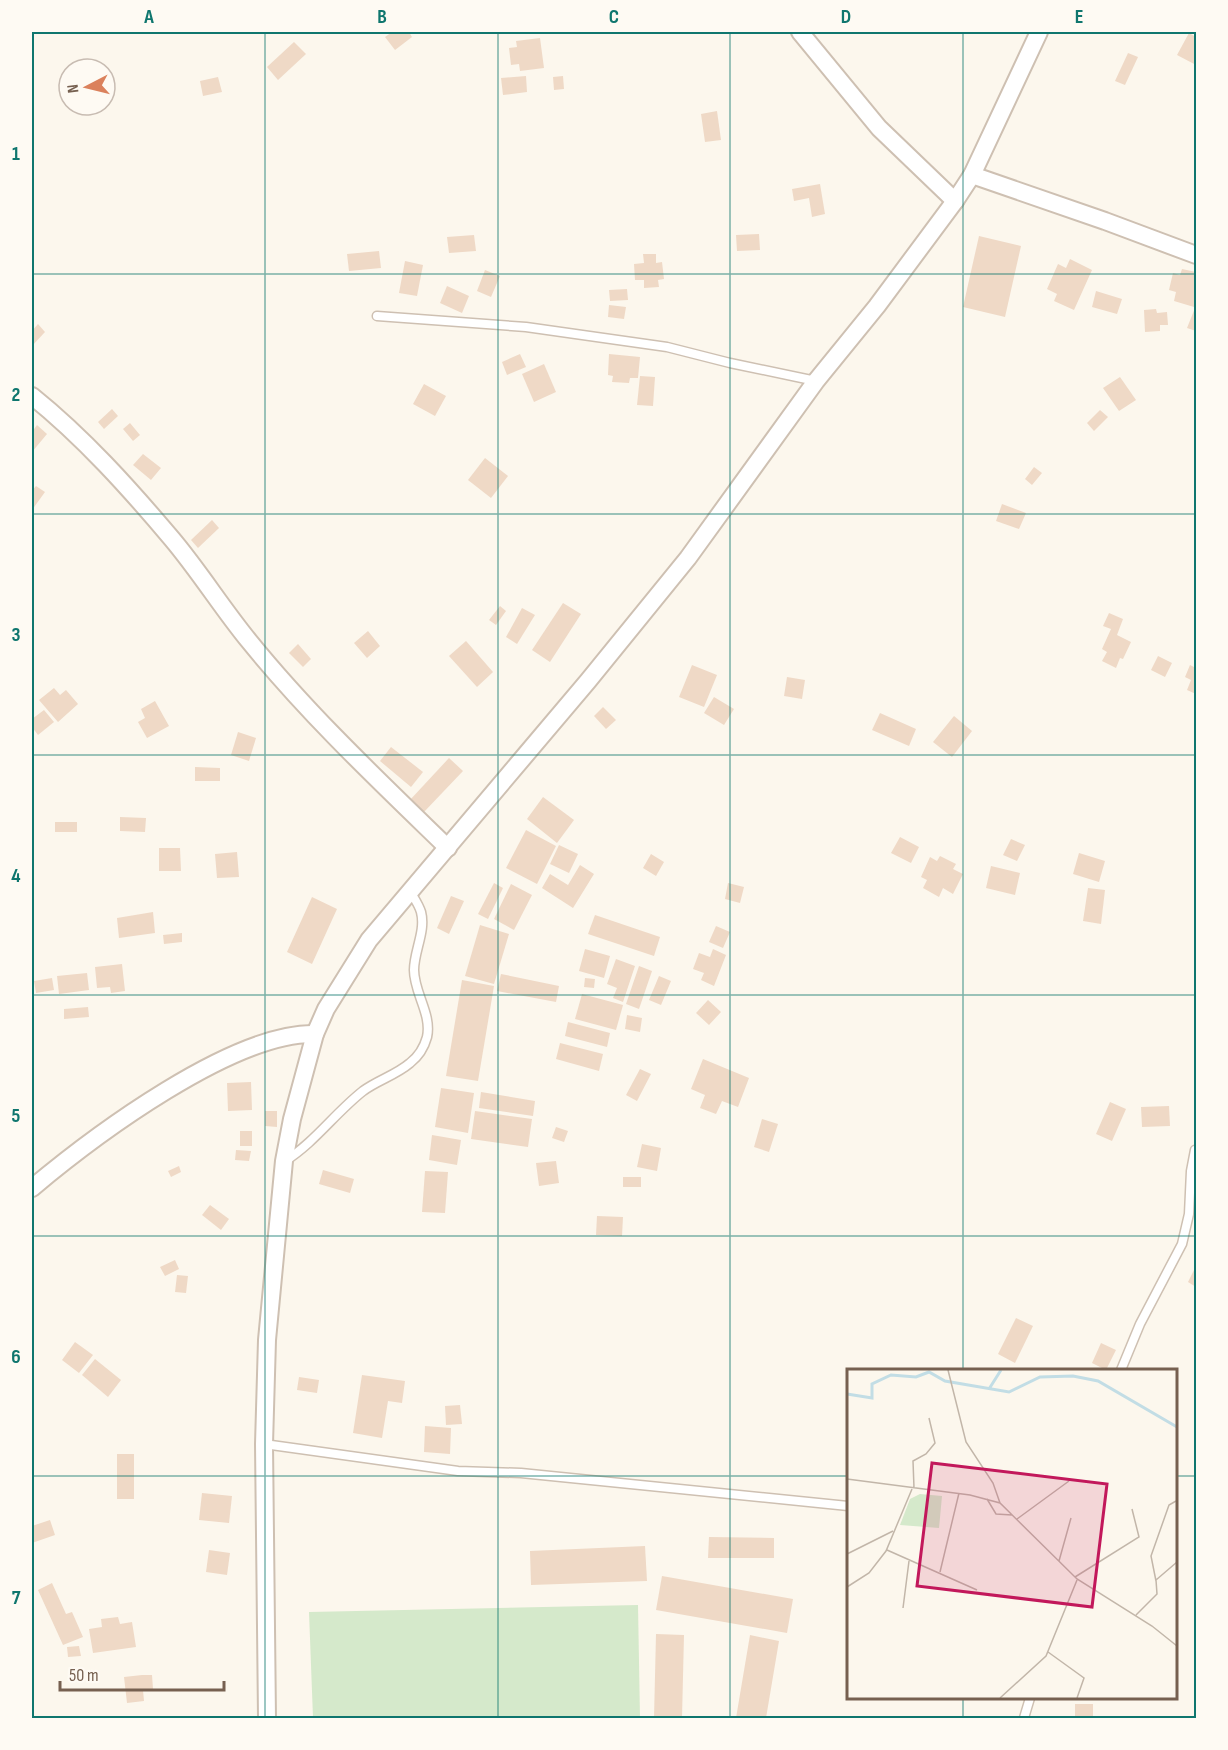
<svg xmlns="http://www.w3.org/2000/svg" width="1228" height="1750" font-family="'Sofia Sans Condensed',sans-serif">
<rect width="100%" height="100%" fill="#fcf7ed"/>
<path fill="#d5e9cb" d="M638 1605 640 1718H313L309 1612Z"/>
<g fill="#efd9c6">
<path d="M392 32H409L412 37 395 50 385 37Z"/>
<path d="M1189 33 1196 37V65L1177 55Z"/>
<path d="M540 38 544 68 520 71 519 64 511 65 509 48 517 47 516 41Z"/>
<path d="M294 42 306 54 278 80 267 67Z"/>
<path d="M1128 53 1138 57 1125 85 1115 81Z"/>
<path d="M526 76 527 92 503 95 501 78Z"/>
<path d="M563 76 564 89 554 90 553 77Z"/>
<path d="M218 77 222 92 203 96 200 81Z"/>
<path d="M717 111 721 140 705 142 701 114Z"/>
<path d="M820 184 825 214 812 217 809 198 794 201 792 189Z"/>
<path d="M759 234 760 250 737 251 736 235Z"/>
<path d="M474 235 476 251 449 253 447 237Z"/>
<path d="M979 236 1021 246 1005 317 963 307Z"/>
<path d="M379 251 381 268 349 271 347 254Z"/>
<path d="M643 254H656V263L662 262 664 279 658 280 659 287 644 288V280H635L634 264 644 263Z"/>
<path d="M1070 259 1092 270 1074 310 1054 301 1057 294 1047 289 1058 264 1066 268Z"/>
<path d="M405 261 423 265 417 296 399 293Z"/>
<path d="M1182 269 1196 272V297L1194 307 1174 301 1176 292 1169 290 1173 273 1180 275Z"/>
<path d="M485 270 500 276 491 297 477 291Z"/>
<path d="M447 286 469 296 462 313 440 303Z"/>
<path d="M627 289 628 300 610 301 609 290Z"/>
<path d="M1096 291 1122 299 1117 314 1092 307Z"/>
<path d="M609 305 626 307 624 319 608 317Z"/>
<path d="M1195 308 1196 309V331L1187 328Z"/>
<path d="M1156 309 1157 313 1167 312 1168 325H1160V331L1145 332 1144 310Z"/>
<path d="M38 324 45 332 32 346V331Z"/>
<path d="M520 354 526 367 507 375 502 362Z"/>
<path d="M609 354 640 357 638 378H630L629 383 612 382 613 376 608 375Z"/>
<path d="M544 364 556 392 534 402 522 374Z"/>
<path d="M640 376 655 377 653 406 637 405Z"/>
<path d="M1120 377 1136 400 1119 411 1103 388Z"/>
<path d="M424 384 446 396 435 416 413 404Z"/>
<path d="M112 409 118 416 104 429 98 422Z"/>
<path d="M1100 410 1108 417 1094 431 1087 423Z"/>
<path d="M130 423 140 435 133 441 123 429Z"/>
<path d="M37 425 47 434 32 452V432Z"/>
<path d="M143 454 161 468 151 480 133 465Z"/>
<path d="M485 458 508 476 491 498 468 480Z"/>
<path d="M1034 467 1042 473 1032 485 1025 479Z"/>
<path d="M36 486 45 492 32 510V491Z"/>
<path d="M1002 504 1026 513 1019 529 996 521Z"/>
<path d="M212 520 219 528 198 548 191 540Z"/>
<path d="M563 603 581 614 550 662 532 650Z"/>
<path d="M500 606 506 611 496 625 489 620Z"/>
<path d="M522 608 535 615 517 644 506 637Z"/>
<path d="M1109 613 1123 619 1117 635 1131 642 1123 659 1120 658 1116 668 1102 661 1107 652 1102 649 1111 629 1103 626Z"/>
<path d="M368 631 380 646 367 658 354 643Z"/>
<path d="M466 641 493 672 477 687 449 656Z"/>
<path d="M298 644 311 659 303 667 289 653Z"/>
<path d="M1158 656 1172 663 1165 677 1151 670Z"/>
<path d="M692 665 717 675 704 707 679 697Z"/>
<path d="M1190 665 1196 668V694L1187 690 1191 680 1185 677Z"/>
<path d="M787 677 805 680 802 699 784 696Z"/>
<path d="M54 688 60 695 66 690 78 704 58 722 39 700Z"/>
<path d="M714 697 734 709 724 725 704 713Z"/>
<path d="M155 701 169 726 147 738 138 722 145 718 141 709Z"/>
<path d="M603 707 616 720 606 729 594 716Z"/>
<path d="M44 710 54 722 38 735 32 727V719Z"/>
<path d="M880 713 916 729 909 746 872 730Z"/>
<path d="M954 716 972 731 952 757 933 742Z"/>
<path d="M238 732 256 738 249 761 231 755Z"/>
<path d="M391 747 423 772 411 787 380 761Z"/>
<path d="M449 758 463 771 423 813 410 800Z"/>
<path d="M195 767 220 768V781H195Z"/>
<path d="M543 797 574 820 557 843 527 819Z"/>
<path d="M120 817 146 818 145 832 120 831Z"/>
<rect x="55" y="822" width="22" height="10"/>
<path d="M526 830 556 846 537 884 506 868Z"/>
<path d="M900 837 919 847 911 863 891 853Z"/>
<path d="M1011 839 1025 845 1017 861 1003 855Z"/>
<path d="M559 845 578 854 569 873 550 864Z"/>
<path d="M159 848H180L181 871H159Z"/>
<path d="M237 852 239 877 217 878 215 854Z"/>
<path d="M1079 853 1105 861 1099 882 1073 874Z"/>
<path d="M651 854 664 862 656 876 643 868Z"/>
<path d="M940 856 956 864 953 869 963 874 953 894 943 888 939 897 923 888 927 880 921 877 930 857 937 861Z"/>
<path d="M580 865 594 874 573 908 542 888 550 874 568 885Z"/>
<path d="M991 866 1020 873 1015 895 986 888Z"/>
<path d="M494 883 503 888 488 919 478 914Z"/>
<path d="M728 883 744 887 740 903 725 899Z"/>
<path d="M511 884 532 895 514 930 494 919Z"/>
<path d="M1088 888 1105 890 1101 924 1083 921Z"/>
<path d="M451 896 464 901 449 934 437 928Z"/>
<path d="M312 897 337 909 312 964 287 952Z"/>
<path d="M153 912 155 933 119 938 117 918Z"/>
<path d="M595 915 660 937 654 956 588 934Z"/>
<path d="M480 925 509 934 494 984 465 976Z"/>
<path d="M716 926 730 932 723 948 709 942Z"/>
<path d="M182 933V942L164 944 163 935Z"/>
<path d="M585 949 610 956 604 978 579 971Z"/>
<path d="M713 949 726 955 714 986 701 980 704 973 693 969 699 953 710 957Z"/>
<path d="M616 959 635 966 623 1002 613 998 617 988 607 984Z"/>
<path d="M122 964 125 991 111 993 110 987 97 988 95 967Z"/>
<path d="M639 966 652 971 639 1009 626 1004Z"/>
<path d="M87 973 89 990 59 994 57 976Z"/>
<path d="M501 974 559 986 556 1002 497 991Z"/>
<path d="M659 976 671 981 661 1005 649 1000Z"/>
<path d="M52 978 54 990 36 993 34 981Z"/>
<path d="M585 978 595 979 594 988 584 987Z"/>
<path d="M462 980 494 986 478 1081 446 1076Z"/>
<path d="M582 994 623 1005 616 1030 575 1019Z"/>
<path d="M708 1000 721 1012 709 1025 696 1013Z"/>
<path d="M88 1007 89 1017 64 1019V1009Z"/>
<path d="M627 1015 642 1018 640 1032 625 1029Z"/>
<path d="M568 1022 610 1033 607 1047 565 1036Z"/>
<path d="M560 1043 603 1054 599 1071 556 1059Z"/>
<path d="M703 1059 749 1078 738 1107 722 1101 716 1114 700 1108 705 1095 691 1089Z"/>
<path d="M640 1069 651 1074 637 1101 626 1095Z"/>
<path d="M251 1082 252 1110 228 1111 227 1083Z"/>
<path d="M441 1088 474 1093 468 1133 435 1127Z"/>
<path d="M481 1092 535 1101 533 1116 479 1108Z"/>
<path d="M1110 1102 1126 1109 1112 1141 1096 1134Z"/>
<path d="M1169 1106 1170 1126 1142 1127 1141 1107Z"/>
<path d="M265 1111H277V1127L265 1126Z"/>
<path d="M475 1111 532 1119 528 1147 471 1139Z"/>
<path d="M762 1119 778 1124 769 1152 754 1147Z"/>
<path d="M556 1127 568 1131 564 1142 552 1138Z"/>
<rect x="240" y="1131" width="12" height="15"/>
<path d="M432 1135 461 1140 457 1165 429 1160Z"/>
<path d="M642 1144 661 1148 657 1171 637 1167Z"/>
<path d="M236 1150 251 1151 249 1161 235 1160Z"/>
<path d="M556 1161 559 1183 539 1186 536 1163Z"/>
<path d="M179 1166 181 1172 171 1177 168 1171Z"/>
<path d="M323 1170 354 1179 350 1193 319 1184Z"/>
<path d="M425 1171 448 1172 445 1213 422 1212Z"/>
<rect x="623" y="1177" width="18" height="10"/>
<path d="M210 1205 229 1219 221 1230 202 1215Z"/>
<path d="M597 1216 623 1217 622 1236 596 1235Z"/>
<path d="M175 1260 179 1269 165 1276 160 1267Z"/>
<path d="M1196 1266V1287L1188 1282Z"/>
<path d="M177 1275 188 1276 186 1293 175 1292Z"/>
<path d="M1016 1318 1033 1326 1015 1363 998 1354Z"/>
<path d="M75 1342 93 1355 79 1373 62 1360Z"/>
<path d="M1101 1343 1116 1350 1106 1370 1092 1363Z"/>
<path d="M95 1359 121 1380 108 1397 82 1375Z"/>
<path d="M362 1375 405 1381 402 1403 388 1401 382 1438 353 1433Z"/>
<path d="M299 1377 319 1380 317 1393 297 1390Z"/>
<path d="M460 1405 462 1424 446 1425 445 1406Z"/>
<path d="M425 1426 451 1428 450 1454 424 1452Z"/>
<rect x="117" y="1454" width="17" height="45"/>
<path d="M202 1493 232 1496 229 1523 199 1520Z"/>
<path d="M50 1520 55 1535 32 1543V1526Z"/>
<path d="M709 1537 774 1538V1558H708Z"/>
<path d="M645 1546 647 1581 531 1585 530 1551Z"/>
<path d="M209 1550 230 1553 227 1575 206 1572Z"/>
<path d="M662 1576 793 1599 787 1633 656 1610Z"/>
<path d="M52 1583 66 1614 72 1612 83 1637 63 1645 38 1590Z"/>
<path d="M118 1617 120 1624 132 1622 136 1647 93 1653 89 1629 102 1627 101 1619Z"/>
<path d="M656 1634 684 1635 682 1718H654Z"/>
<path d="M750 1635 779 1641 766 1718H736Z"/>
<path d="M79 1646 81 1656 68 1657 67 1647Z"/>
<path d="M142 1675H152L153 1689 143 1690 144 1701 127 1703 124 1677Z"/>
<rect x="1075" y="1704" width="18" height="14"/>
</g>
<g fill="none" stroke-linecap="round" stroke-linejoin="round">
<defs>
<g id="lane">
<path d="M377 316 526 327 667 347 730 363 816 381"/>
<path d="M285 1161C315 1142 335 1113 363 1091 378 1080 396 1075 410 1063 419 1056 424 1048 427 1037 432 1014 414 993 414 970 414 951 426 931 421 912 419 905 414 898 410 891"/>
<path d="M1121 1370 1140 1324 1182 1244 1189 1214 1191 1171 1195 1150"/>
<path d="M264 1444 458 1471 521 1473 848 1506"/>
<path d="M1024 1718 1030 1698"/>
</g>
<g id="street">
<path d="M800 32 879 128 955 201"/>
<path d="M972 175 1105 221 1196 255"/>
<path d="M32 396C83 437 129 488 172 539 199 571 222 608 249 641 309 715 379 781 448 848"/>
<path d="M32 1188C94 1136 233 1032 315 1034"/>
<path d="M267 1718 264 1444 267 1340 284 1161 292 1119 315 1034 326 1009 369 940 588 681 688 558 816 381 877 306 955 201 972 175 1039 32"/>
</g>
</defs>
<use href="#lane" stroke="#cec0b2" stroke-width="11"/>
<use href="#street" stroke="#cec0b2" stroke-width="20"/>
<use href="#lane" stroke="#fff" stroke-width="8"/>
<use href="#street" stroke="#fff" stroke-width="16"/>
</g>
<path fill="none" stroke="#0f766e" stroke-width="1.5" stroke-opacity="0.55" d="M265 32V1718M498 32V1718M730 32V1718M963 32V1370M32 274H1196M32 514H1196M32 755H1196M32 995H1196M32 1236H1196M32 1476H848M1176 1476H1196M963 1698V1718"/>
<g transform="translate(847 1369)">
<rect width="330" height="330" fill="#fcf7ed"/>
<path d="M73 125 95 127 92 159 53 156 63 130Z" fill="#d5e9cb"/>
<path fill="none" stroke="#c2dde5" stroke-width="3" d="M142 20 154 1M0 25 25 29V15L44 6 69 8 82 3 98 12 162 23 193 8 226 7 251 12 330 58"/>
<path fill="none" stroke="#c2b6a9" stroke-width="1.5" d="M101 1 119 73 146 114 153 134M0 110 123 126 153 134 230 210 305 257 330 277M67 119 66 92 79 85 88 74 82 49M140 130 149 145 165 146M170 150 222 112M40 181 130 221M0 185 46 162M212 192 224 149M93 203 112 124M228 208 292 168 285 140M309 212 304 187 322 136 329 132M0 218 22 204 39 182 65 120M56 239 62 192M289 246 310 225 309 211 330 193M201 283 237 309 230 329M153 329 199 287 230 211"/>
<path fill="#c2185b" fill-opacity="0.15" stroke="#c2185b" stroke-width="3" d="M85 94 260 115 245 238 70 217Z"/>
<rect width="330" height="330" fill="none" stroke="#766050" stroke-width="3"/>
</g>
<rect width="1228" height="1750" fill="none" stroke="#fefaf3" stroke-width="66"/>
<g transform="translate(87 87) rotate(263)"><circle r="28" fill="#fefaf3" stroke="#c8bcb2" stroke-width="1.5"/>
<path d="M0-4.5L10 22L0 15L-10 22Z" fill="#db815c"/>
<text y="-9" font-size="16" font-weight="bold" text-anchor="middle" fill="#766050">N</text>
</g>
<path d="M60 1681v9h164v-9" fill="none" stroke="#766050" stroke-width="3"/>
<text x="69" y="1681" font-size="18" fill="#766050" stroke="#fefaf3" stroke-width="4.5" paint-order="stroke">50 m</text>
<rect x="33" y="33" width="1162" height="1684" fill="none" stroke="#0f766e" stroke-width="2"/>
<g font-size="20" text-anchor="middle" font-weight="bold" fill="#0f766e">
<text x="149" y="23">A</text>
<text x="382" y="23">B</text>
<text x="614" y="23">C</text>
<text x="846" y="23">D</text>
<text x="1079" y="23">E</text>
<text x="16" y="160">1</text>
<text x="16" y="401">2</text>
<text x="16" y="641">3</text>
<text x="16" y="882">4</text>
<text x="16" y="1122">5</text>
<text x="16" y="1363">6</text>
<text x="16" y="1604">7</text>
</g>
</svg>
